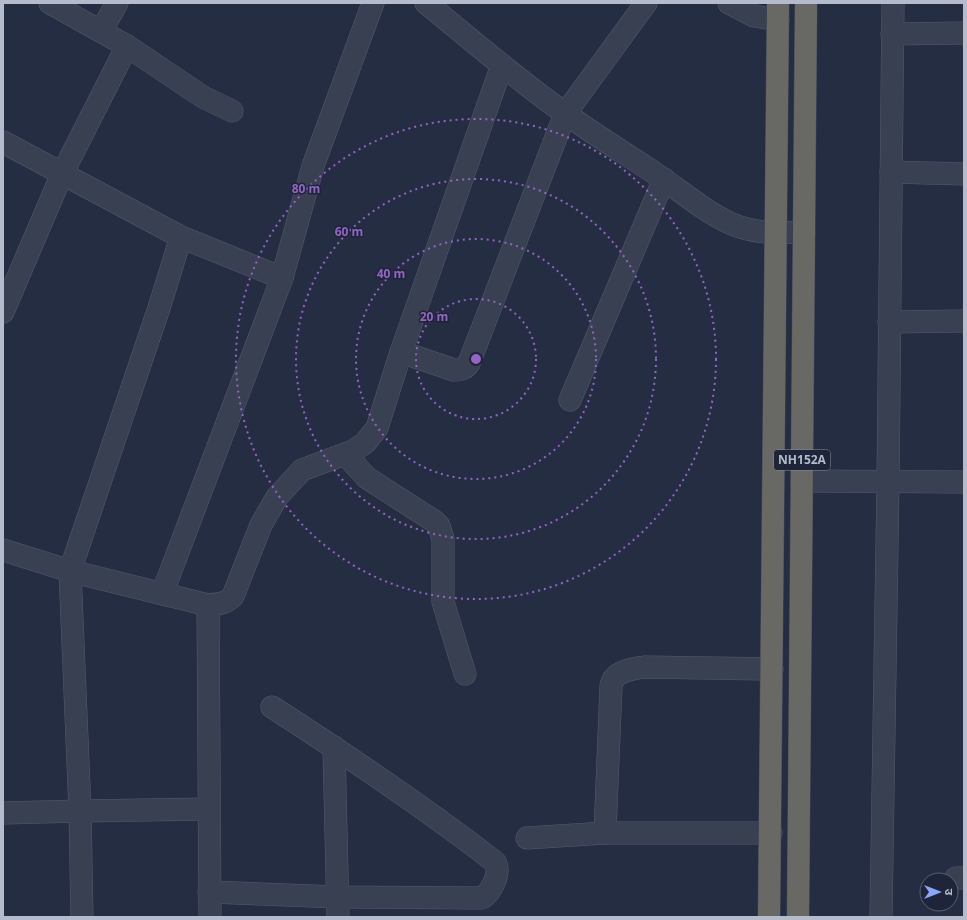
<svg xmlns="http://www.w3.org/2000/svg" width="967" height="920" font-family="'Open Sans','Noto Sans Devanagari',sans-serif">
<rect width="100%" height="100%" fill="#252d43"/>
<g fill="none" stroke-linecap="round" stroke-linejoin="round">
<defs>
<g id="minor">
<path d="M50 3 127 46 203 97 232 111"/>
<path d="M729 3 754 16 778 20"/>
<path d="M101 31 117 3"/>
<path d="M892 34 964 33"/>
<path d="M3 142 181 237 282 278"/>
<path d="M891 172 964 174"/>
<path d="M3 312 62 174 127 46"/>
<path d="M889 322 964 321"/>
<path d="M401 352 454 370C461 370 465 369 469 363L565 114 646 3"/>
<path d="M570 400 664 179"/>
<path d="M345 454 367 478 434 521 439 526 443 539V602L465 674"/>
<path d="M802 481 964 482"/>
<path d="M3 550 70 571 208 605C218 604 226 604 233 596L261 525 277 497 302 470 353 451 365 443 377 428 401 352 502 65"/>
<path d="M162 594 282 278 313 166 373 3"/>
<path d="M208 605 210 917"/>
<path d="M334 747 338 917"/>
<path d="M3 813 80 811 209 809"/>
<path d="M605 833 611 686C613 671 632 669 644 667L772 669"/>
<path d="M527 838 605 833H771"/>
<path d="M956 878H964"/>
<path d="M209 892 338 897 482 898C492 892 501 872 495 862 424 807 348 756 272 707"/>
<path d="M82 917 80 811 70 571 159 308 181 237"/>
<path d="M881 917 888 482 893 3"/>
</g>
<path id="tertiary" d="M426 3C472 40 517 80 566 114 595 135 626 154 656 174 681 191 705 212 732 224 755 234 779 233 804 232"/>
<g id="trunk">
<path d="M769 917 778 3"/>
<path d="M798 917 806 3"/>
</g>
</defs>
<use href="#minor" stroke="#545b6d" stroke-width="23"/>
<use href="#tertiary" stroke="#545b6d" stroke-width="23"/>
<use href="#trunk" stroke="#41485a" stroke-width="23"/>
<use href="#minor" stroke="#394052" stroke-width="22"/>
<use href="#tertiary" stroke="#394052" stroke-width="22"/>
<use href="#trunk" stroke="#686864" stroke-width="22"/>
</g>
<g fill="none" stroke="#9365c4" stroke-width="2" stroke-dasharray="2 4">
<circle cx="476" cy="359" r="60"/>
<circle cx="476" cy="359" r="120"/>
<circle cx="476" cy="359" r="180"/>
<circle cx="476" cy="359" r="240"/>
</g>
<g text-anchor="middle" stroke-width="3" stroke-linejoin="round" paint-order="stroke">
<rect fill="#1e2538" stroke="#888ea0" stroke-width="1" x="774" y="450" width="56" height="20" rx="3"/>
<g font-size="12" font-weight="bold" fill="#b6bbcc">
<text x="802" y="464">NH152A</text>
</g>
</g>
<circle cx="476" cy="359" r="6" fill="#9365c4" stroke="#1e2538" stroke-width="2"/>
<g font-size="12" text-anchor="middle" font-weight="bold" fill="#9365c4" stroke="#1e2538" stroke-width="3" stroke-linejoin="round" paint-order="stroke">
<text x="306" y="193">80 m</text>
<text x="349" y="236">60 m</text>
<text x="391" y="278">40 m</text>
<text x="434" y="321">20 m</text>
</g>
<rect width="967" height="920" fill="none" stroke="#b6bbcc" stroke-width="8"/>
<g transform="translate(939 892) rotate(90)"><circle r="19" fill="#1e2538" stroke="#5b6173"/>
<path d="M0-3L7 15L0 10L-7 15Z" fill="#8aa5fd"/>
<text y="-6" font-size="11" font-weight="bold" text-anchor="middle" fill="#b6bbcc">उ</text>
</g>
</svg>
